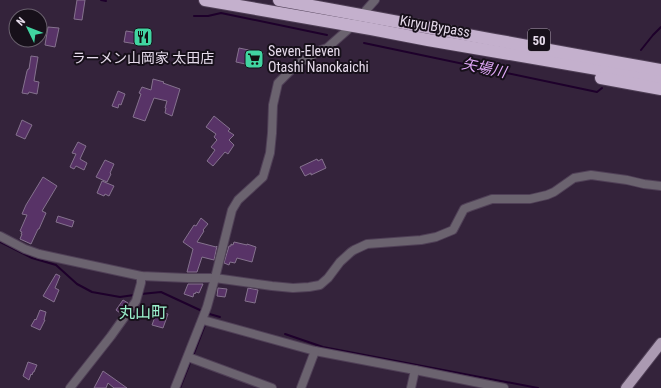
<svg xmlns="http://www.w3.org/2000/svg" width="661" height="388" font-family="'Roboto Condensed','Noto Sans JP',sans-serif">
<rect width="100%" height="100%" fill="#34233b"/>
<g fill="none" stroke-linecap="round" stroke-linejoin="round">
<g stroke="#1e002b" stroke-width="2">
<path d="M101 0 106 1"/>
<path d="M194 16H208L221 13 327 35"/>
<path d="M364 43 597 92 602 88"/>
<path d="M641 50 653 35 661 27"/>
<path d="M0 242 32 258 56 265 77 284 92 292 120 297 134 295"/>
<path d="M141 294 161 292 202 311"/>
<path d="M206 313 220 317"/>
<path d="M285 334 323 347 538 388"/>
<path d="M193 356 205 325"/>
<path d="M180 388 190 363"/>
</g>
</g>
<g fill="#583367" stroke="#85728e">
<path d="M77 0H85L82 20 74 19Z"/>
<path d="M48 27 59 28 55 47 45 45Z"/>
<path d="M126 31 151 35 149 46 124 42Z"/>
<path d="M239 48 263 53 260 67 236 62Z"/>
<path d="M31 56 38 57 34 81 39 82 37 94 29 92 28 94 22 93 27 71 28 69H29Z"/>
<path d="M153 79 164 82 163 83 180 89 172 116 165 113 166 108H165L167 101 154 98 145 121 133 117 141 94 139 93 142 87 151 90Z"/>
<path d="M118 91 125 94 121 105 119 104 118 108 112 106Z"/>
<path d="M214 116 230 129 228 131 234 135 229 140 234 145 228 154 225 152 213 166 207 161 215 150 211 147 217 140 214 137 216 134 206 127Z"/>
<path d="M22 120 32 125 25 139 16 135Z"/>
<path d="M78 142 86 146 80 159 87 163 84 170 76 166 74 169 70 167 76 154 72 153Z"/>
<path d="M317 159 318 161 322 159 326 168 311 175V173L305 176 300 167Z"/>
<path d="M105 160 114 164 110 173 111 174 107 182 96 177Z"/>
<path d="M43 177 57 186 42 211 46 213 39 229H38L31 244 20 239 22 234H21L22 232 20 231 27 215 22 214 26 205Z"/>
<path d="M102 181 114 186 109 196 105 194 104 196 97 193Z"/>
<path d="M58 216 74 221 72 227 56 222Z"/>
<path d="M201 218 208 224 203 230 204 231 197 242 216 247 217 246 214 260 202 257 197 272H187L193 249 183 242 194 225 196 226Z"/>
<path d="M234 242 247 245V244L256 247 252 262 237 258 235 263 230 262 229 265 224 263 229 246H231V244L233 245Z"/>
<path d="M56 274 60 276 55 288 59 290 54 302 43 296Z"/>
<path d="M188 284H203L199 293 196 292 195 294 194 293 193 297 184 294Z"/>
<path d="M218 288 227 289 225 297 217 296Z"/>
<path d="M248 288 258 290 255 303 245 301Z"/>
<path d="M123 300 128 303 120 313 116 310Z"/>
<path d="M40 310 46 312 44 320H45L40 330 31 326 35 319 36 320Z"/>
<path d="M157 311 168 314 163 328 152 325Z"/>
<path d="M28 362 37 365 34 372H33L32 375 31 374 29 380 23 376Z"/>
<path d="M103 371 113 378 127 388H114L108 383 106 388H94Z"/>
</g>
<g fill="none" stroke-linecap="round" stroke-linejoin="round">
<defs>
<g id="street">
<path d="M0 236 25 249 39 254 141 276 187 278H215L272 286 293 288 309 287 320 285 328 278 340 262 351 252 354 250 367 244 421 240 436 237 453 230 464 209 469 207 492 199H530L547 195 554 192 574 178 591 175 627 180 644 184 661 186"/>
<path d="M203 320 315 351 415 370 504 388"/>
<path d="M188 357 272 388"/>
<path d="M70 388 111 336 136 301 141 283V276"/>
<path d="M175 388 207 307 215 278 232 210 238 200 263 177 270 153 272 133 273 105 278 83 291 70 301 62 321 50 327 48 352 26 375 0"/>
<path d="M301 388 315 351"/>
<path d="M411 388 415 370"/>
</g>
<path id="primary" d="M626 388 661 343"/>
<g id="highway">
<path d="M205 0 371 29 428 40 661 80"/>
<path d="M279 0C407 23 534 48 661 70"/>
<path d="M601 78 661 89"/>
</g>
</defs>
<use href="#street" stroke="#504057" stroke-width="10"/>
<use href="#primary" stroke="#504057" stroke-width="12"/>
<use href="#highway" stroke="#504057" stroke-width="14"/>
<use href="#street" stroke="#6b636f" stroke-width="8"/>
<use href="#primary" stroke="#ab9ab2" stroke-width="10"/>
<use href="#highway" stroke="#c4b0cd" stroke-width="12"/>
</g>
<defs>
<symbol id="restaurant-square" viewBox="-11 -11 22 22"><rect x="-9" y="-9" width="18" height="18" rx="4" fill="#41d4a1" stroke="#17101a"/><path d="M-5-6h1v4h1v-4h1v4h1v-4h1v5L-1.5 .5V6h-2V.5L-5-1ZM5-6V6H3V1.5H1.5Q1.5-4 5-6Z" fill="#111"/></symbol>
<symbol id="supermarket-square" viewBox="-11 -11 22 22"><rect x="-9" y="-9" width="18" height="18" rx="4" fill="#41d4a1" stroke="#17101a"/><path d="M-6-5.5h2.5l.6 2H6L4.5 2H-2.5L-4.4-4H-6ZM-1.5 3.2a1.3 1.3 0 1 0 .1 0ZM3 3.2a1.3 1.3 0 1 0 .1 0Z" fill="#111"/></symbol>
</defs>
<g fill-rule="evenodd">
<use href="#restaurant-square" x="132" y="26" width="22" height="22"/>
<use href="#supermarket-square" x="243" y="48" width="22" height="22"/>
</g>
<g text-anchor="middle" stroke-width="4" stroke-linejoin="round" paint-order="stroke">
<rect fill="#17101a" stroke="#a89eac" stroke-width="1" x="528" y="29" width="22" height="22" rx="3"/>
<g font-size="13" font-weight="bold" fill="#e6dbeb">
<text x="539" y="45">50</text>
</g>
<g font-size="14" fill="#e6dbeb" stroke="#17101a">
<text transform="translate(435 26) rotate(10)" y="5">Kiryu Bypass</text>
</g>
<g font-size="14" fill="#e6dbeb" stroke="#17101a" text-anchor="start">
<text x="268" y="56">Seven-Eleven<tspan x="268" dy="16">Otashi Nanokaichi</tspan></text>
<text x="143" y="63" text-anchor="middle">ラーメン山岡家 太田店</text>
</g>
<g font-size="15" font-style="italic" fill="#e1a9f9" stroke="#17101a">
<text transform="translate(484 68) rotate(12)" y="5">矢場川</text>
</g>
<g font-size="16" fill="#9bf2cd" stroke="#17101a">
<text x="143" y="318">丸山町</text>
</g>
</g>
<g transform="translate(28 28) rotate(313)"><circle r="19" fill="#17101a" stroke="#6a616e"/>
<path d="M0-3L7 15L0 10L-7 15Z" fill="#41d4a1"/>
<text y="-6" font-size="11" font-weight="bold" text-anchor="middle" fill="#e6dbeb">N</text>
</g>
</svg>
